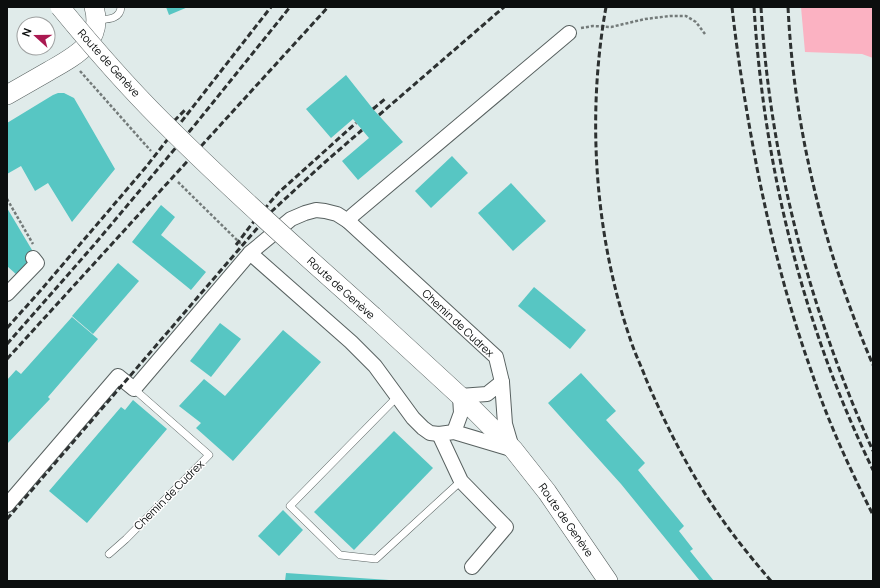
<svg xmlns="http://www.w3.org/2000/svg" width="880" height="588" font-family="Manrope,sans-serif">
<rect width="100%" height="100%" fill="#e0ebea"/>
<path fill="#fbb2c2" d="M801 7H873V58L862 54 805 52Z"/>
<g fill="#57c6c3">
<path d="M166 7H188L169 15Z"/>
<path d="M346 75 373 109 403 142 358 180 342 161 369 138 353 119 331 138 306 109Z"/>
<path d="M58 93H64L74 98 115 169 72 222 48 183 35 191 21 166 7 174V123L53 95Z"/>
<path d="M452 156 468 173 431 208 415 191Z"/>
<path d="M511 183 546 221 513 251 478 213Z"/>
<path d="M161 205 175 217 161 235 206 272 191 290 132 242Z"/>
<path d="M7 208 35 255 17 275 7 266Z"/>
<path d="M118 263 139 281 93 334 72 316Z"/>
<path d="M534 287 586 330 570 349 518 306Z"/>
<path d="M72 317 98 339 48 397 50 399 7 444V380L16 370 21 374Z"/>
<path d="M220 323 241 339 211 377 190 361Z"/>
<path d="M283 330 321 362 233 461 196 428 201 423 179 406 204 379 225 396Z"/>
<path d="M581 373 616 411 606 420 645 463 638 470 684 526 679 531 693 549 690 551 714 581H700L621 484 548 403Z"/>
<path d="M133 400 167 429 87 523 49 491 121 407 125 410Z"/>
<path d="M394 431 433 468 354 550 314 512Z"/>
<path d="M283 510 303 530 279 556 258 536Z"/>
<path d="M286 573 389 580V581H285Z"/>
</g>
<g fill="none" stroke-linecap="round" stroke-linejoin="round">
<defs>
<g id="lane">
<path d="M96 20C107 19 120 20 121 7"/>
<path d="M397 397 290 506 340 555 376 559 461 481"/>
<path d="M109 554 126 539 209 455 134 389"/>
</g>
<g id="street">
<path d="M348 221 353 215 569 33"/>
<path d="M250 253 351 342 375 366 413 418 423 428 430 433 439 434 454 432 511 449"/>
<path d="M7 294 37 263 33 258"/>
<path d="M454 432 461 413 460 396 487 394 502 382"/>
<path d="M439 434 461 481 506 527 472 567"/>
<path d="M7 505 118 376 134 389 250 253 291 219 305 213 316 210 325 211 337 214 348 221 496 357 502 382 505 424 512 448"/>
</g>
<g id="secondary">
<path d="M7 95C21 87 35 79 49 71 75 56 104 42 94 7"/>
<path d="M373 316 460 396 513 449 547 492 608 581"/>
</g>
</defs>
<use href="#lane" stroke="#586160" stroke-width="8"/>
<use href="#street" stroke="#586160" stroke-width="16"/>
<use href="#secondary" stroke="#586160" stroke-width="20"/>
<g stroke="#737a79" stroke-width="2.5" stroke-dasharray="3 2" stroke-linecap="butt">
<path d="M581 28 593 26 611 27 645 19 670 16H686L696 22 705 34"/>
<path d="M80 71 151 151"/>
<path d="M178 182 241 244"/>
<path d="M7 199 33 244"/>
</g>
<use href="#lane" stroke="#fff" stroke-width="7"/>
<use href="#street" stroke="#fff" stroke-width="14"/>
<use href="#secondary" stroke="#fff" stroke-width="19"/>
<g stroke="#2d3131" stroke-width="3" stroke-dasharray="6 3" stroke-linecap="butt">
<path d="M606 7C586 118 595 241 633 347 637 358 642 368 646 379 666 426 690 473 719 515 735 538 753 560 771 581"/>
<path d="M732 7C738 61 747 115 757 168 771 238 788 306 812 373 828 422 850 469 873 515"/>
<path d="M754 7C764 167 803 326 873 470"/>
<path d="M761 7C770 161 810 311 873 451"/>
<path d="M788 7C794 130 824 251 873 365"/>
<path d="M373 109 385 99"/>
<path d="M379 115 504 7"/>
<path d="M174 121 186 109"/>
<path d="M236 245 251 225 278 193 356 123"/>
<path d="M7 328 41 290 146 167 271 7"/>
<path d="M7 344 94 245 194 126 290 7"/>
<path d="M7 359 328 7"/>
<path d="M7 519 197 298 272 211 324 163 362 130"/>
</g>
<defs>
<path id="secondary-bridge" d="M60 7C92 46 125 84 161 120 229 188 301 252 373 316"/>
</defs>
<use href="#secondary-bridge" stroke="#586160" stroke-width="20" stroke-linecap="butt"/>
<use href="#secondary-bridge" stroke="#fff" stroke-width="19"/>
</g>
<g text-anchor="middle" stroke-width="3" stroke-linejoin="round" paint-order="stroke">
<g font-size="11" fill="#0b0e0e" stroke="#fff">
<text transform="translate(109 63) rotate(48)" y="4">Route de Genève</text>
<text transform="translate(341 288) rotate(42)" y="4">Route de Genève</text>
<text transform="translate(458 323) rotate(43)" y="4">Chemin de Cudrex</text>
<text transform="translate(169 495) rotate(-45)" y="4">Chemin de Cudrex</text>
<text transform="translate(566 520) rotate(55)" y="4">Route de Genève</text>
</g>
</g>
<rect width="880" height="588" fill="none" stroke="#0b0e0e" stroke-width="16"/>
<g transform="translate(36 36) rotate(291)"><circle r="19" fill="#ffffff" stroke="#9d9f9f"/>
<path d="M0-3L7 15L0 10L-7 15Z" fill="#aa1951"/>
<text y="-6" font-size="11" font-weight="bold" text-anchor="middle" fill="#0b0e0e">N</text>
</g>
</svg>
